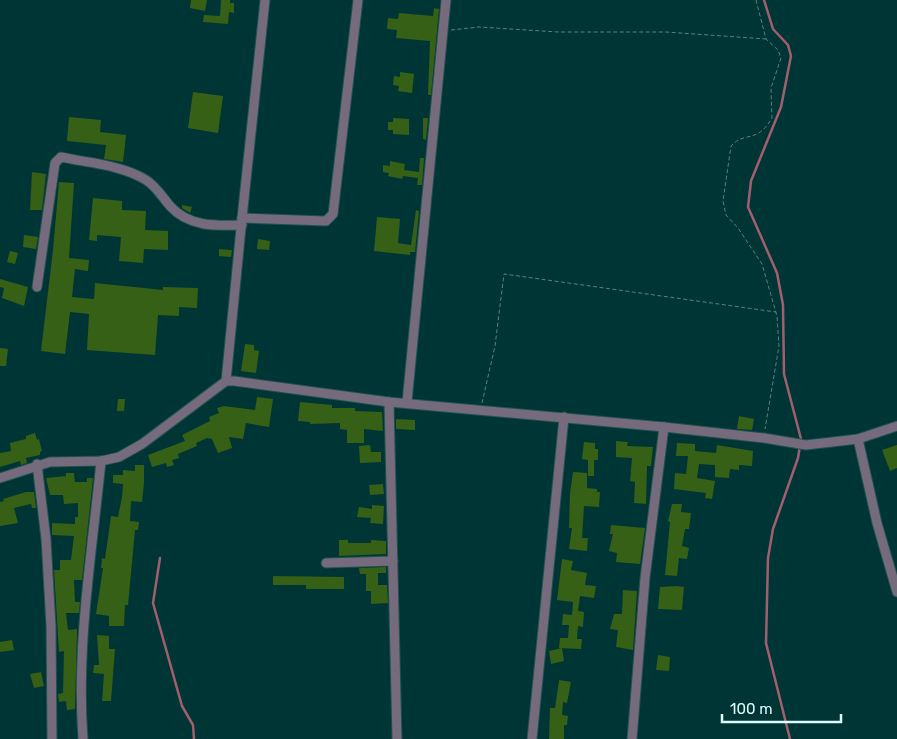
<svg xmlns="http://www.w3.org/2000/svg" width="897" height="739" font-family="Rubik,sans-serif">
<rect width="100%" height="100%" fill="#003535"/>
<g fill="none" stroke-linecap="round" stroke-linejoin="round">
<g stroke="#a15f6e" stroke-width="2.5">
<path d="M764 0 773 29 788 45 791 56 781 107 751 181 748 207 777 273 783 305 784 374 801 439 798 458 773 529 768 558 766 643 790 739"/>
<path d="M160 558 153 603 182 706 193 725 194 739"/>
</g>
</g>
<g fill="#356015">
<path d="M191 0H207L205 11 190 8Z"/>
<path d="M221 0H230V3H234V13L229 12 228 24 203 22 204 15 220 16Z"/>
<path d="M434 8 439 9 431 95H428L430 41 396 38 397 30 387 29 388 18 398 19 399 13 433 16Z"/>
<path d="M400 72 414 74 412 93 398 91 399 86 393 85 394 76 400 77Z"/>
<path d="M193 92 223 96 218 133 188 128Z"/>
<path d="M69 117 101 120 100 132 126 135 123 162 104 159 106 145 67 141Z"/>
<path d="M393 118 409 119V135L393 134V130H388V122H393Z"/>
<path d="M423 118H428L426 140 423 139Z"/>
<path d="M420 158H424L422 185H417L418 178 403 176 402 179 388 176 389 173 383 172V165L390 166V161L405 164 404 170 419 172Z"/>
<path d="M32 172 46 174 42 210H30Z"/>
<path d="M59 182 74 183 69 258 89 260 88 271 75 269 72 297 94 299 95 283 163 290V287L198 288 197 308 179 307V316L158 315 155 355 87 350 89 314 70 312 65 354 41 351 53 250Z"/>
<path d="M93 198 122 201V210L146 211 145 230 168 231V250L144 249 143 263 119 261 121 237 97 235V241L89 240Z"/>
<path d="M182 205 192 207 190 213 182 208Z"/>
<path d="M416 210 419 211 415 252H410V255L374 251 377 217 400 219 398 243 411 245Z"/>
<path d="M24 235 38 237 36 249 23 247Z"/>
<path d="M258 239 270 241 269 250 257 249Z"/>
<path d="M219 249 232 250 231 257 219 256Z"/>
<path d="M10 251 18 253 15 264 7 262Z"/>
<path d="M0 279 28 287 24 306 2 298 4 288 0 287Z"/>
<path d="M245 344 254 345V350L259 351 256 373 241 371Z"/>
<path d="M0 348 8 349 6 366H0Z"/>
<path d="M257 397 273 399 269 427 246 423 243 439 229 437 232 448 218 453 212 439 207 438 196 443 197 446 178 454 179 458 172 460 174 465 167 467 166 463 152 467 148 455 185 441 182 435 210 421 209 417 219 413 217 408 224 406 255 410Z"/>
<path d="M118 399H125L124 411H117Z"/>
<path d="M300 402 332 405V408H355V411L382 412 383 431 364 429V443H347V430L340 429V423L310 424V422L298 421Z"/>
<path d="M739 416 754 419 752 430 737 429Z"/>
<path d="M396 419 415 420V430L396 429Z"/>
<path d="M35 433 37 440 39 439 42 451 40 452V455L26 458 27 463 21 465 20 461 0 467V453L11 451 10 443 26 439V436Z"/>
<path d="M616 441 628 442 627 446 653 447 651 466H647L646 504 634 503 635 482 630 481 632 458 616 457Z"/>
<path d="M584 442 595 443V449H598V460H594V476H588V460L582 459Z"/>
<path d="M677 443 695 444V451L716 453 717 445 753 451 752 466 739 465V470L730 469 729 478 715 477V465L699 464 697 478 715 481 712 499 705 498 706 493 674 489 675 473 686 474 688 456H676Z"/>
<path d="M370 445 371 452H381V462L360 463 359 446Z"/>
<path d="M897 445V468L890 471 882 450Z"/>
<path d="M135 465H144V483L142 502 131 501 130 521 139 522 138 530H135L128 605H125L124 626H109V616L96 614 103 568H101L102 558 105 559 111 516 118 517 122 497 123 484 113 483V475H123V470L135 471Z"/>
<path d="M573 472 587 473V488L597 489V492H600L599 507 584 506 582 538H588L587 551 569 549 572 528H569L570 493Z"/>
<path d="M66 473H74L75 482H87V478H93L82 580H74L75 602H80L79 613H66L68 630 77 629V632L75 709 67 710 66 701 59 702 58 694 63 693 64 651 59 652 54 570H60V560H71L74 536 52 535V523L75 524V517H78V503L64 504 63 495H50L46 478 66 476Z"/>
<path d="M383 484 384 494 370 495 369 485Z"/>
<path d="M26 492H34L36 508H32L31 504 14 508 18 523 0 526V502L4 501 3 499Z"/>
<path d="M672 504H682L681 512 691 513 689 529H685L682 546 689 548 687 559 679 558 677 576 665 575 670 522 668 521Z"/>
<path d="M372 505 384 506 383 524 370 523 371 518 357 517 359 507 372 509Z"/>
<path d="M611 525 645 528 640 564 616 562 617 553 609 551 613 534H610Z"/>
<path d="M339 540H348V543H371V540L386 541V554L339 556Z"/>
<path d="M562 559 573 561 571 570 587 573 585 585 596 586 594 598 580 596 578 611 584 612 583 627 578 626 577 639H582L581 649 559 648 560 638H568L569 625H562L563 614 572 615 573 602 557 600Z"/>
<path d="M386 567V573H378V585H387L388 603 371 604V591H366V574H360L359 568Z"/>
<path d="M273 576 344 577V589H306V585H273Z"/>
<path d="M677 586 684 587 682 610 658 609 660 587Z"/>
<path d="M623 590 637 591 633 650 616 647 618 630 610 629 614 614H622Z"/>
<path d="M97 635 109 636V649H115L111 701H102L104 674 93 673 94 665H99Z"/>
<path d="M12 640 14 650 0 652V642Z"/>
<path d="M562 648 564 661 551 664 549 651Z"/>
<path d="M658 655 670 657 669 671 656 670Z"/>
<path d="M41 672 44 686 34 688 30 674Z"/>
<path d="M559 680 571 682 567 703 563 702 562 715 568 716 567 725H564V739H549L550 708H555Z"/>
</g>
<g fill="none" stroke-linecap="round" stroke-linejoin="round">
<defs>
<g id="minor">
<path d="M242 218 265 0"/>
<path d="M37 287 55 163 61 157C88 163 122 165 146 180 156 186 163 198 170 206 189 227 215 226 242 225"/>
<path d="M226 381 242 218 326 221 333 214 358 0"/>
<path d="M389 402 397 739"/>
<path d="M407 402 446 0"/>
<path d="M858 439 877 523 897 592"/>
<path d="M37 464 46 539 51 626 52 739"/>
<path d="M0 478 50 462 101 461 119 457 142 444 226 381H234L389 402 664 427 764 438 806 445 858 439 897 426"/>
<path d="M326 563 393 561"/>
<path d="M83 739C76 646 92 553 101 461"/>
<path d="M532 739 564 417"/>
<path d="M632 739 645 578 664 427"/>
</g>
</defs>
<use href="#minor" stroke="#1f5151" stroke-width="11"/>
<g stroke="#568383" stroke-width="1" stroke-dasharray="4 2.5" stroke-linecap="butt">
<path d="M756 0 766 39 778 50 781 58 771 88 772 118C756 145 746 130 731 146L723 201 726 215 738 228 762 264 777 316 779 346 765 429"/>
<path d="M451 30 479 27 558 32H666L766 39"/>
<path d="M482 403 495 346 504 274 776 312"/>
</g>
<use href="#minor" stroke="#766b7c" stroke-width="9"/>
</g>
<path d="M722 714v8h119v-8" fill="none" stroke="#dcfbfb" stroke-width="2.5"/>
<text x="730" y="714" font-size="15" fill="#dcfbfb" stroke="#003535" stroke-width="4" paint-order="stroke">100 m</text>
</svg>
